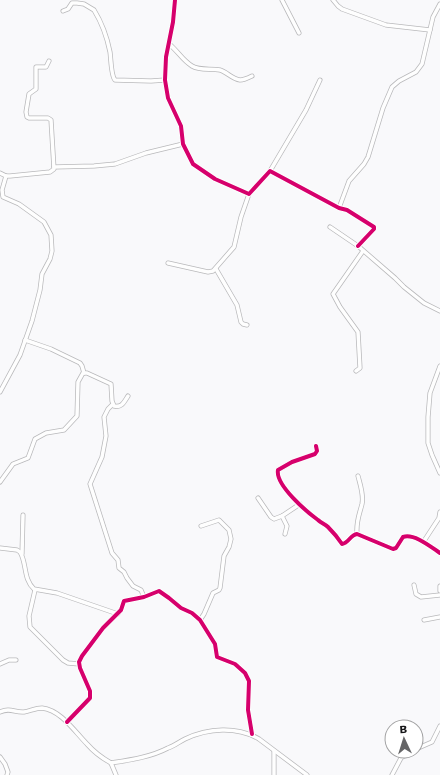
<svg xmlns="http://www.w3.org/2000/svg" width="440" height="775" font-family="'Work Sans',sans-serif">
<rect width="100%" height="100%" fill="#f9f9fb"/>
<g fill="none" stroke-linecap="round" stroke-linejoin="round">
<defs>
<g id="minor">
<path d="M175 0 173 22 166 57 165 80 168 98 181 126 183 144 193 164 215 179 249 194 270 171 339 208 347 210 374 227V229L358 246"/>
<path d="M282 0 299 33"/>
<path d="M333 0 338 6 342 9 386 25 430 30"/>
<path d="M63 11 68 9 72 3H77L84 4 94 10C102 23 107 37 110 52 111 59 111 76 115 80L151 81 165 80"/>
<path d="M169 44C178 51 182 60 192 66 200 71 211 68 220 70 227 72 232 79 240 80 244 80 248 78 252 76"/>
<path d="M54 167 94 166 115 164 146 153 183 144"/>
<path d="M270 171 306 110 320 80"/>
<path d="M0 173 6 176H10L50 172 54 169 51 120 48 118H29L27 117 26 112 29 94 36 89V67H46L49 61"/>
<path d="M339 208 349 181 364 164 368 157 383 108 392 87 399 81 416 72 422 64 433 17 440 4"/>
<path d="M330 227 358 246 395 278 404 287 424 303 440 311"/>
<path d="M168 263 208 272 213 271 234 247 241 217 249 194"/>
<path d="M216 269 237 305 241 322 243 324 247 325"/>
<path d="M25 340 51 349 80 363 82 366 84 373"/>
<path d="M440 366 430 393 428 417V443L432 455 440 473"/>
<path d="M356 371 360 368 358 332 340 307 333 294 363 251"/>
<path d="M0 392 20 355 32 321 40 290 42 274 50 259 52 251 51 235 44 222 19 204 3 197 2 190 6 176"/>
<path d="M112 405 108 409 104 417 106 436 102 457 90 484 112 553 118 560 119 568 124 572 127 578 133 586 141 590 144 597"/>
<path d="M316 446 317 451 315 454 292 462 278 470C275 485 307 512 318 520 321 523 325 524 328 527 333 532 338 538 342 544 349 543 350 535 357 534L393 549 396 548 403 537C414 533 431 547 440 553"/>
<path d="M0 482 13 464 28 458 35 439 46 433 64 430 77 416 78 382 83 373H87L111 384 112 401 114 406C122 408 124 402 128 396"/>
<path d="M258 498 271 517 274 519 282 516 300 504"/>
<path d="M282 516 287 526 285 534"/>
<path d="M357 534C356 521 359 516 362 504 364 495 360 484 358 476"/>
<path d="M424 541 439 518 440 512"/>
<path d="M0 548 17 550 20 552C27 563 23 579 34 589L57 593 118 614"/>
<path d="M22 554 23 515"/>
<path d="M414 585 416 594 421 597 440 595"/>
<path d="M440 586V591"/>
<path d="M35 590 29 616 30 627 63 660 68 663 79 664"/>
<path d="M200 620 204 614 213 593 219 590 220 588 224 556 229 547 231 539 229 530 219 520 201 526"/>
<path d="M424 620 440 617"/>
<path d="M0 664 9 660H16"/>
<path d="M0 712C10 707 15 713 24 712 30 711 36 708 42 708 61 710 75 732 87 744 94 752 102 758 111 763 130 760 151 757 168 748 174 746 179 742 185 739 208 728 237 726 259 739L307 775"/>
<path d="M67 722 90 698V691L80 668 79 662 82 656 103 628 121 610 124 601 144 597 159 591 169 598 181 608 192 613 200 620 215 644 217 657 235 664 245 673 249 681 248 710 252 734"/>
<path d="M416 749 432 742 440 726"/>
<path d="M0 757 5 764 8 772 7 775"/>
<path d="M111 763 116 775"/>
<path d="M274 775V751"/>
<path d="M392 775 401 758 411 751"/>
</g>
</defs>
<use href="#minor" stroke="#b9b9bb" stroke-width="5"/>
<use href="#minor" stroke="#fefefe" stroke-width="3.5"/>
<defs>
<g id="cycleway">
<path d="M175 0 173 22 166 57 165 80 168 98 181 126 183 144 193 164 215 179 249 194 270 171 339 208 347 210 374 227V229L358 246"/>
<path d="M316 446 317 451 315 454 292 462 278 470C275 485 307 512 318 520 321 523 325 524 328 527 333 532 338 538 342 544 349 543 350 535 357 534L393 549 396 548 403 537C414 533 431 547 440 553"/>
<path d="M67 722 90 698V691L80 668 79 662 82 656 103 628 121 610 124 601 144 597 159 591 169 598 181 608 192 613 200 620 215 644 217 657 235 664 245 673 249 681 248 710 252 734"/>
</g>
</defs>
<use href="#cycleway" stroke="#fff" stroke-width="6"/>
<use href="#cycleway" stroke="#d6006c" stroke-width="4"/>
</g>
<g transform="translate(404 739) rotate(356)"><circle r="19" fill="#ffffff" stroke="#a2a2a3"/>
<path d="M0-3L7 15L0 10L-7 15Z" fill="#656567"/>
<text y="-6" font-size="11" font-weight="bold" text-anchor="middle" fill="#161618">B</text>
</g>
</svg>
